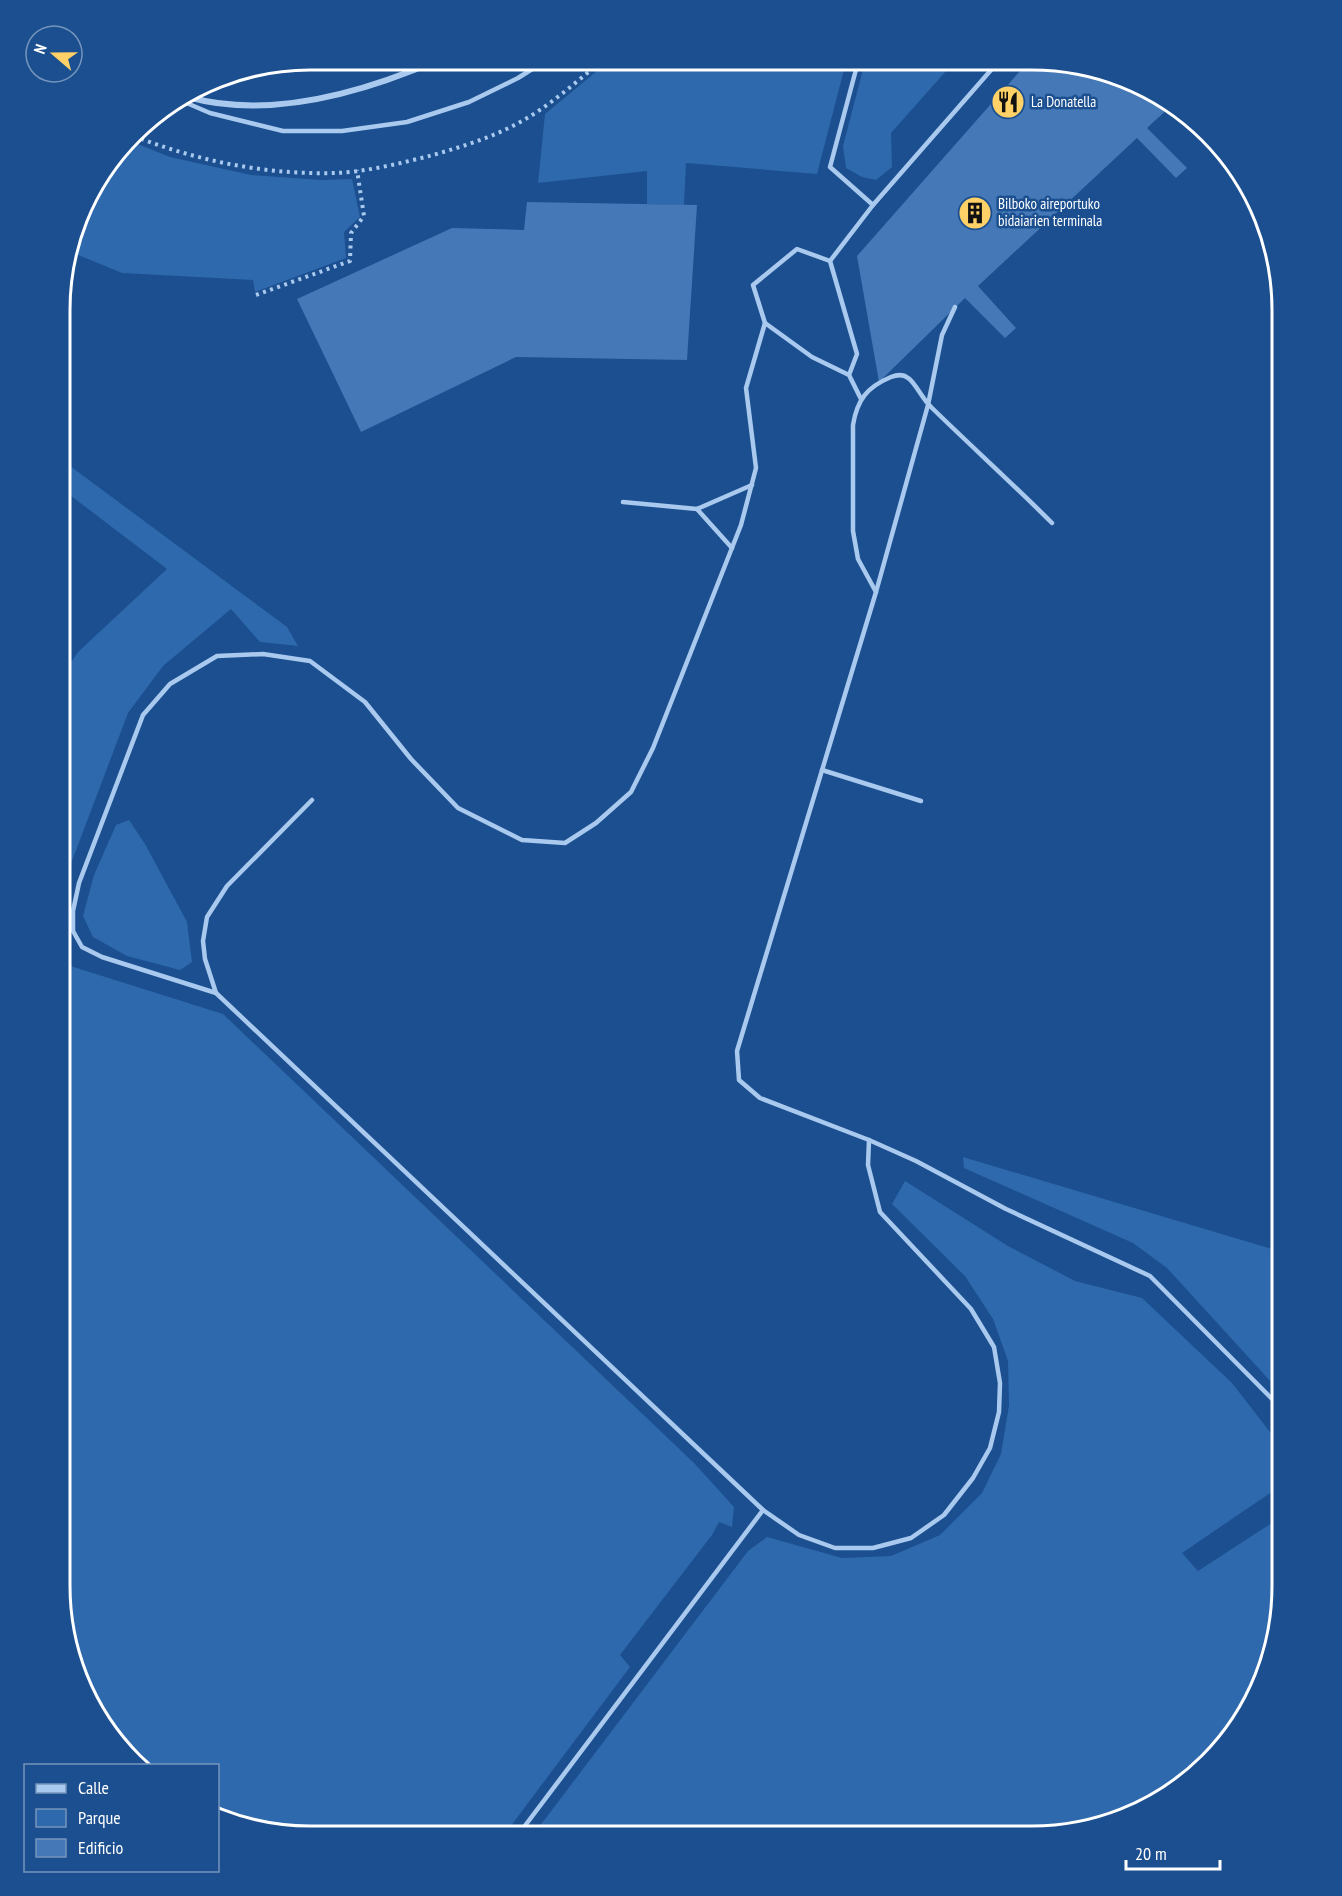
<svg xmlns="http://www.w3.org/2000/svg" width="1342" height="1896" font-family="'PT Sans Narrow',sans-serif">
<rect width="100%" height="100%" fill="#1b4f8f"/>
<g fill="#2e69ad">
<path d="M609 61 846 62 817 174 686 163 684 205 647 204V171L538 183 545 114Z"/>
<path d="M865 62H954L891 133 892 167 876 180 862 177 846 168 843 146Z"/>
<path d="M130 141 170 157 251 175 322 180 352 179 360 217 344 232 346 258 255 292 253 280 122 273 71 252 93 186Z"/>
<path d="M62 460 287 627 298 646 260 642 231 609 163 666 128 713 61 890 62 675 78 652 167 569 62 489Z"/>
<path d="M129 820 145 844 187 922 192 962 180 970 127 956 93 937 83 916 94 875 116 825Z"/>
<path d="M61 963 223 1014 694 1463 734 1507 732 1527 719 1522 712 1535 620 1655 630 1667 504 1835 278 1834 218 1811V1766L139 1765 122 1750 86 1696 60 1586Z"/>
<path d="M963 1157 1282 1252V1394L1167 1268 1133 1243 964 1168Z"/>
<path d="M905 1181 1008 1246 1075 1281 1142 1298 1232 1383 1281 1446V1483L1279 1487 1182 1553 1198 1571 1281 1517V1602L1269 1666 1240 1725 1196 1774 1142 1810 1032 1836 533 1835 748 1551 767 1537 842 1558 891 1556 940 1535 982 1493 1001 1454 1009 1405 1008 1361 993 1319 965 1276 892 1204Z"/>
</g>
<g fill="#4478b7">
<path d="M1028 62H1064L1127 79 1172 105 1147 128 1187 168 1176 178 1137 138 978 286 1016 328 1005 338 965 298 879 382 857 256Z"/>
<path d="M527 202 697 205 687 360 516 357 361 432 297 299 452 228 524 230Z"/>
</g>
<g fill="none" stroke-linecap="round" stroke-linejoin="round">
<g stroke="#a9c9ee" stroke-width="4" stroke-dasharray="3 4.5" stroke-linecap="butt">
<path d="M134 136C197 161 267 175 335 173 366 172 402 163 433 155 464 146 494 137 522 121 551 105 577 81 602 61"/>
<path d="M256 295 350 261 351 233 364 216 357 170"/>
</g>
<g stroke="#a9c9ee" stroke-width="4.5">
<path d="M858 62 830 167 873 205"/>
<path d="M182 101 210 113 283 131H342L407 122 469 102 518 78 545 61"/>
<path d="M830 261 873 205 998 62"/>
<path d="M955 307 942 335 928 405 876 592 737 1051 739 1080 760 1098 869 1140 916 1161 1006 1209 1150 1276 1282 1409"/>
<path d="M765 323 746 388 756 468 741 525 653 748 631 792 596 823 565 843 522 840 458 808 411 759 365 702 310 661 263 654 217 656 170 684 143 715 79 883 73 911V931L82 947 102 957 216 993 763 1510 799 1535 835 1548H873L911 1538 944 1515 973 1478 990 1448 999 1412 1000 1383 994 1347 971 1309 880 1212 868 1165 869 1140"/>
<path d="M849 375 857 354 830 261 797 249 753 285 765 323 812 357 849 375 861 399"/>
<path d="M623 502 697 509 752 485"/>
<path d="M697 509 732 548"/>
<path d="M876 592 858 559 853 531V425C857 400 867 387 891 377 896 375 903 374 908 378 915 382 923 400 931 407 971 446 1012 483 1052 523"/>
<path d="M822 770 921 801"/>
<path d="M216 993 205 959 203 941 207 917 227 886 312 800"/>
<path d="M518 1835 763 1510"/>
</g>
<path stroke="#a9c9ee" stroke-width="6" d="M188 97C270 120 362 93 438 60"/>
</g>
<defs>
<symbol id="restaurant-disc" viewBox="-11 -11 22 22"><circle r="9.5" fill="#ffd166" stroke="#1b4f8f"/><path d="M-5-6h1v4h1v-4h1v4h1v-4h1v5L-1.5 .5V6h-2V.5L-5-1ZM5-6V6H3V1.5H1.5Q1.5-4 5-6Z" fill="#111"/></symbol>
<symbol id="building-disc" viewBox="-11 -11 22 22"><circle r="9.5" fill="#ffd166" stroke="#1b4f8f"/><path d="M-4-6H4V6H1V3H-1V6H-4ZM-2.5-4.3h1.7v1.8h-1.7ZM.8-4.3h1.7v1.8H.8ZM-2.5-1h1.7V.8h-1.7ZM.8-1h1.7V.8H.8Z" fill="#111"/></symbol>
</defs>
<g fill-rule="evenodd">
<use href="#restaurant-disc" x="989" y="83" width="38" height="38"/>
<use href="#building-disc" x="956" y="194" width="38" height="38"/>
</g>
<g text-anchor="middle" stroke-width="5" stroke-linejoin="round" paint-order="stroke">
<g font-size="15" fill="#fff" stroke="#1b4f8f" text-anchor="start">
<text x="1031" y="107">La Donatella</text>
<text x="998" y="209">Bilboko aireportuko<tspan x="998" dy="17">bidaiarien terminala</tspan></text>
</g>
</g>
<path d="M0 0H1342V1896H0ZM310 70H1032A240 240 0 0 1 1272 310V1586A240 240 0 0 1 1032 1826H310A240 240 0 0 1 70 1586V310A240 240 0 0 1 310 70Z" fill="#1b4f8f" fill-rule="evenodd"/>
<path fill="none" stroke="#fff" stroke-width="3" d="M310 70H1032A240 240 0 0 1 1272 310V1586A240 240 0 0 1 1032 1826H310A240 240 0 0 1 70 1586V310A240 240 0 0 1 310 70Z"/>
<rect x="24" y="1764" width="195" height="108" fill="#1b4f8f" stroke="#7695bc" stroke-width="1.5"/>
<rect x="36" y="1784" width="30" height="9" fill="#a9c9ee" stroke="#7695bc" stroke-width="1.5"/>
<text x="78" y="1794" font-size="18" fill="#ffffff">Calle</text>
<rect x="36" y="1809" width="30" height="18" fill="#2e69ad" stroke="#7695bc" stroke-width="1.5"/>
<text x="78" y="1824" font-size="18" fill="#ffffff">Parque</text>
<rect x="36" y="1839" width="30" height="18" fill="#4478b7" stroke="#7695bc" stroke-width="1.5"/>
<text x="78" y="1854" font-size="18" fill="#ffffff">Edificio</text>
<g transform="translate(54 54) rotate(290)"><circle r="28" fill="#1b4f8f" stroke="#7695bc" stroke-width="1.5"/>
<path d="M0-4.5L10 22L0 15L-10 22Z" fill="#ffd166"/>
<text y="-9" font-size="16" font-weight="bold" text-anchor="middle" fill="#ffffff">N</text>
</g>
<path d="M1126 1860v9h94v-9" fill="none" stroke="#ffffff" stroke-width="3"/>
<text x="1135" y="1860" font-size="18" fill="#ffffff" stroke="#1b4f8f" stroke-width="4.5" paint-order="stroke">20 m</text>
</svg>
